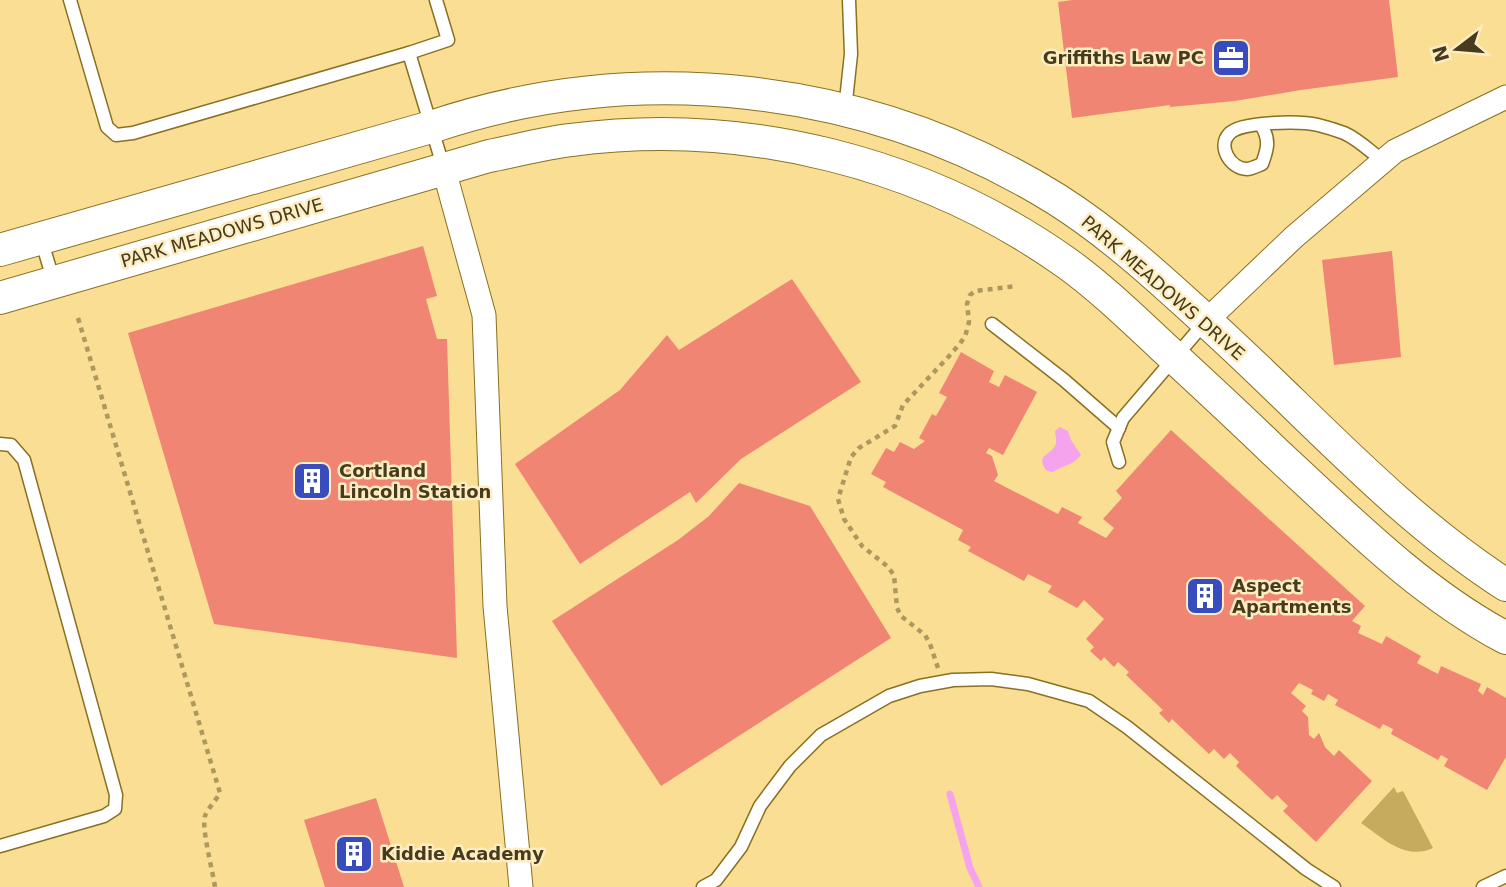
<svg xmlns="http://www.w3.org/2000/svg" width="1506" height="887" font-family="'DejaVu Sans',sans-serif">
<rect width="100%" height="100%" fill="#fade93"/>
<path fill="#c6ab5f" d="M1394 787 1397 793 1403 791 1433 848C1405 861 1383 838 1361 823Z"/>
<path fill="#f6a3ed" d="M1060 427 1068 431 1071 440 1081 455C1074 465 1062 466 1053 472L1047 471C1033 454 1054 455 1056 443 1057 439 1055 435 1055 431Z"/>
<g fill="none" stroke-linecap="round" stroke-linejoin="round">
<path stroke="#f6a3ed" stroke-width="7" d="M950 794 970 868 979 887"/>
</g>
<g fill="#f18574">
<path d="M1072 0H1389L1398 77 1301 90 1235 101 1170 107V105L1072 118 1058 2Z"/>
<path d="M423 246 437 296 426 299 437 339H447L457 658 214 624 128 333Z"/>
<path d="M1392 251 1401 357 1334 365 1322 260Z"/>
<path d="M792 279 861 382 741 459 696 503 690 492 580 564 515 464 620 390 667 335 679 350Z"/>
<path d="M961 352 994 371 989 382 999 387 1005 375 1037 392 1003 455 989 448 986 453 992 456 998 475 994 481 1058 514 1062 507 1082 517 1078 523 1106 538 1114 528 1103 519 1122 498 1116 491 1171 430 1365 606 1352 621 1361 626 1358 633 1382 644 1386 636 1421 656 1417 663 1438 674 1441 666 1481 684 1478 691 1483 695 1487 687 1506 698V757L1487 790 1444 766 1448 759 1441 755 1438 760 1391 734 1393 729 1383 724 1380 729 1335 705 1338 700 1328 694 1324 701 1311 694 1313 690 1299 683 1291 693 1306 706 1302 711 1308 717 1309 735 1314 739 1319 733 1325 747 1334 756 1339 750 1372 781 1316 842 1283 811 1288 806 1277 795 1272 800 1236 766 1239 762 1230 753 1224 759 1214 749 1209 754 1172 719 1169 723 1159 713 1163 710 1126 675 1129 672 1118 662 1114 667 1104 657 1101 661 1090 651 1094 647 1086 639 1104 619 1084 600 1077 608 1048 592 1052 586 1028 574 1024 581 968 551 971 547 958 540 963 530 883 487 886 482 871 474 886 448 894 452 900 442 914 449 925 441 919 438 932 414 936 416 947 397 939 393Z"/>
<path d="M739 483 810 506 891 638 661 786 552 621 678 540 709 516Z"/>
<path d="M376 798 404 887H325L304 820Z"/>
</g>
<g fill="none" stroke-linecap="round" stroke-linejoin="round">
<defs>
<g id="service">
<path d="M70 0 107 127 116 135 133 133 409 53 444 169"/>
<path d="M409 53 448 40 436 0"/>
<path d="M845 110 851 54 849 0"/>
<path d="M1261 125C1270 139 1268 148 1262 164 1257 166 1251 169 1247 169 1231 169 1217 147 1229 134 1240 121 1301 121 1318 125 1326 127 1336 130 1344 133 1358 139 1371 152 1383 161"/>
<path d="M41 239 54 282"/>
<path d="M992 324 1064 380 1119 428"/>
<path d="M0 444 11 445 24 460 116 795 115 809 104 816 0 846"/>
<path d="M1119 462 1113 442 1123 418 1206 321"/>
<path d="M703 887 716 880 741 847 760 806 790 766 821 735 889 696 920 686 953 680 991 679 1028 684 1089 701 1127 727 1306 869 1334 887"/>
<path d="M1483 887 1506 876"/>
</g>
<g id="minor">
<path d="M444 170 484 315 495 606 521 887"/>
<path d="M1206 321 1294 237 1395 151 1506 97"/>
</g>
<g id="secondary">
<path d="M0 250 431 127C638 57 869 83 1056 199 1110 233 1159 278 1206 321 1305 410 1394 513 1506 585"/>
<path d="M0 298 489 156C516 151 544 143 571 140 745 117 925 162 1068 264 1101 288 1132 318 1162 346 1200 381 1238 416 1275 452 1348 519 1418 591 1506 638"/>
</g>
</defs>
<use href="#service" stroke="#897022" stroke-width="15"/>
<use href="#minor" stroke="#897022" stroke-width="25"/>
<use href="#secondary" stroke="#897022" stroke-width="34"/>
<g stroke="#ad9860" stroke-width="4.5" stroke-dasharray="5 5" stroke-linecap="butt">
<path d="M78 318 220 793C216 800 207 810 205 816 201 827 213 872 215 887"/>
<path d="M938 668 930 644 925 635 901 616 897 608 894 575 887 566 862 546 844 519 838 499 851 457 859 448 895 426 903 405 952 353 965 337 969 322 967 304 970 295 975 291 1017 286"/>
</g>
<use href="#service" stroke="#fff" stroke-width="12"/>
<use href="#minor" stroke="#fff" stroke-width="23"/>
<use href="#secondary" stroke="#fff" stroke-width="32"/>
</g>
<defs>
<symbol id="office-square" viewBox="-11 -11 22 22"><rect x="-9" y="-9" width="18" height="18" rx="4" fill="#384cbe" stroke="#fdedc1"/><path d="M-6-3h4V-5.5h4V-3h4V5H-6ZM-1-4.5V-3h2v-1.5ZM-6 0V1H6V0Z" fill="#fff"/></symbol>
<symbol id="building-square" viewBox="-11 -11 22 22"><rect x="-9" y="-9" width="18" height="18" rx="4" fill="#384cbe" stroke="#fdedc1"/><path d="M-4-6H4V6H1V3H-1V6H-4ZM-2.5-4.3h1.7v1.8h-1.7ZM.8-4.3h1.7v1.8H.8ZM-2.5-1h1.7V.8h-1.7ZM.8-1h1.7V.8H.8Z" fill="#fff"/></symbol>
</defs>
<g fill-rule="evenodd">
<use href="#office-square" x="1209" y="36" width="44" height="44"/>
<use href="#building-square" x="290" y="459" width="44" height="44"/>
<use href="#building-square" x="1183" y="574" width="44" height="44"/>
<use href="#building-square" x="332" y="832" width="44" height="44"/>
</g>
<g text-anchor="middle" stroke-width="5" stroke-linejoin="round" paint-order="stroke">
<g font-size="18" font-weight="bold" fill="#463b1c" stroke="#fdedc1" text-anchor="start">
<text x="1204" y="64" text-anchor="end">Griffiths Law PC</text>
<text x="339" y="477">Cortland<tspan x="339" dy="21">Lincoln Station</tspan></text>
<text x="1232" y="592">Aspect<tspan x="1232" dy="21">Apartments</tspan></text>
<text x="381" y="860">Kiddie Academy</text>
</g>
<g font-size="18" fill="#463b1c" stroke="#fdedc1">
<text transform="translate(222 233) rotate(-16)" y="6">PARK MEADOWS DRIVE</text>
<text transform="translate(1163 288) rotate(41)" y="6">PARK MEADOWS DRIVE</text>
</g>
</g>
<g transform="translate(1457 49) rotate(254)" stroke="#fdedc1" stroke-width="5" paint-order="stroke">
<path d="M0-5L12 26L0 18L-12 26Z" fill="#463b1c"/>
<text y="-10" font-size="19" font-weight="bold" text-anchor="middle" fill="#463b1c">N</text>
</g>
</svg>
